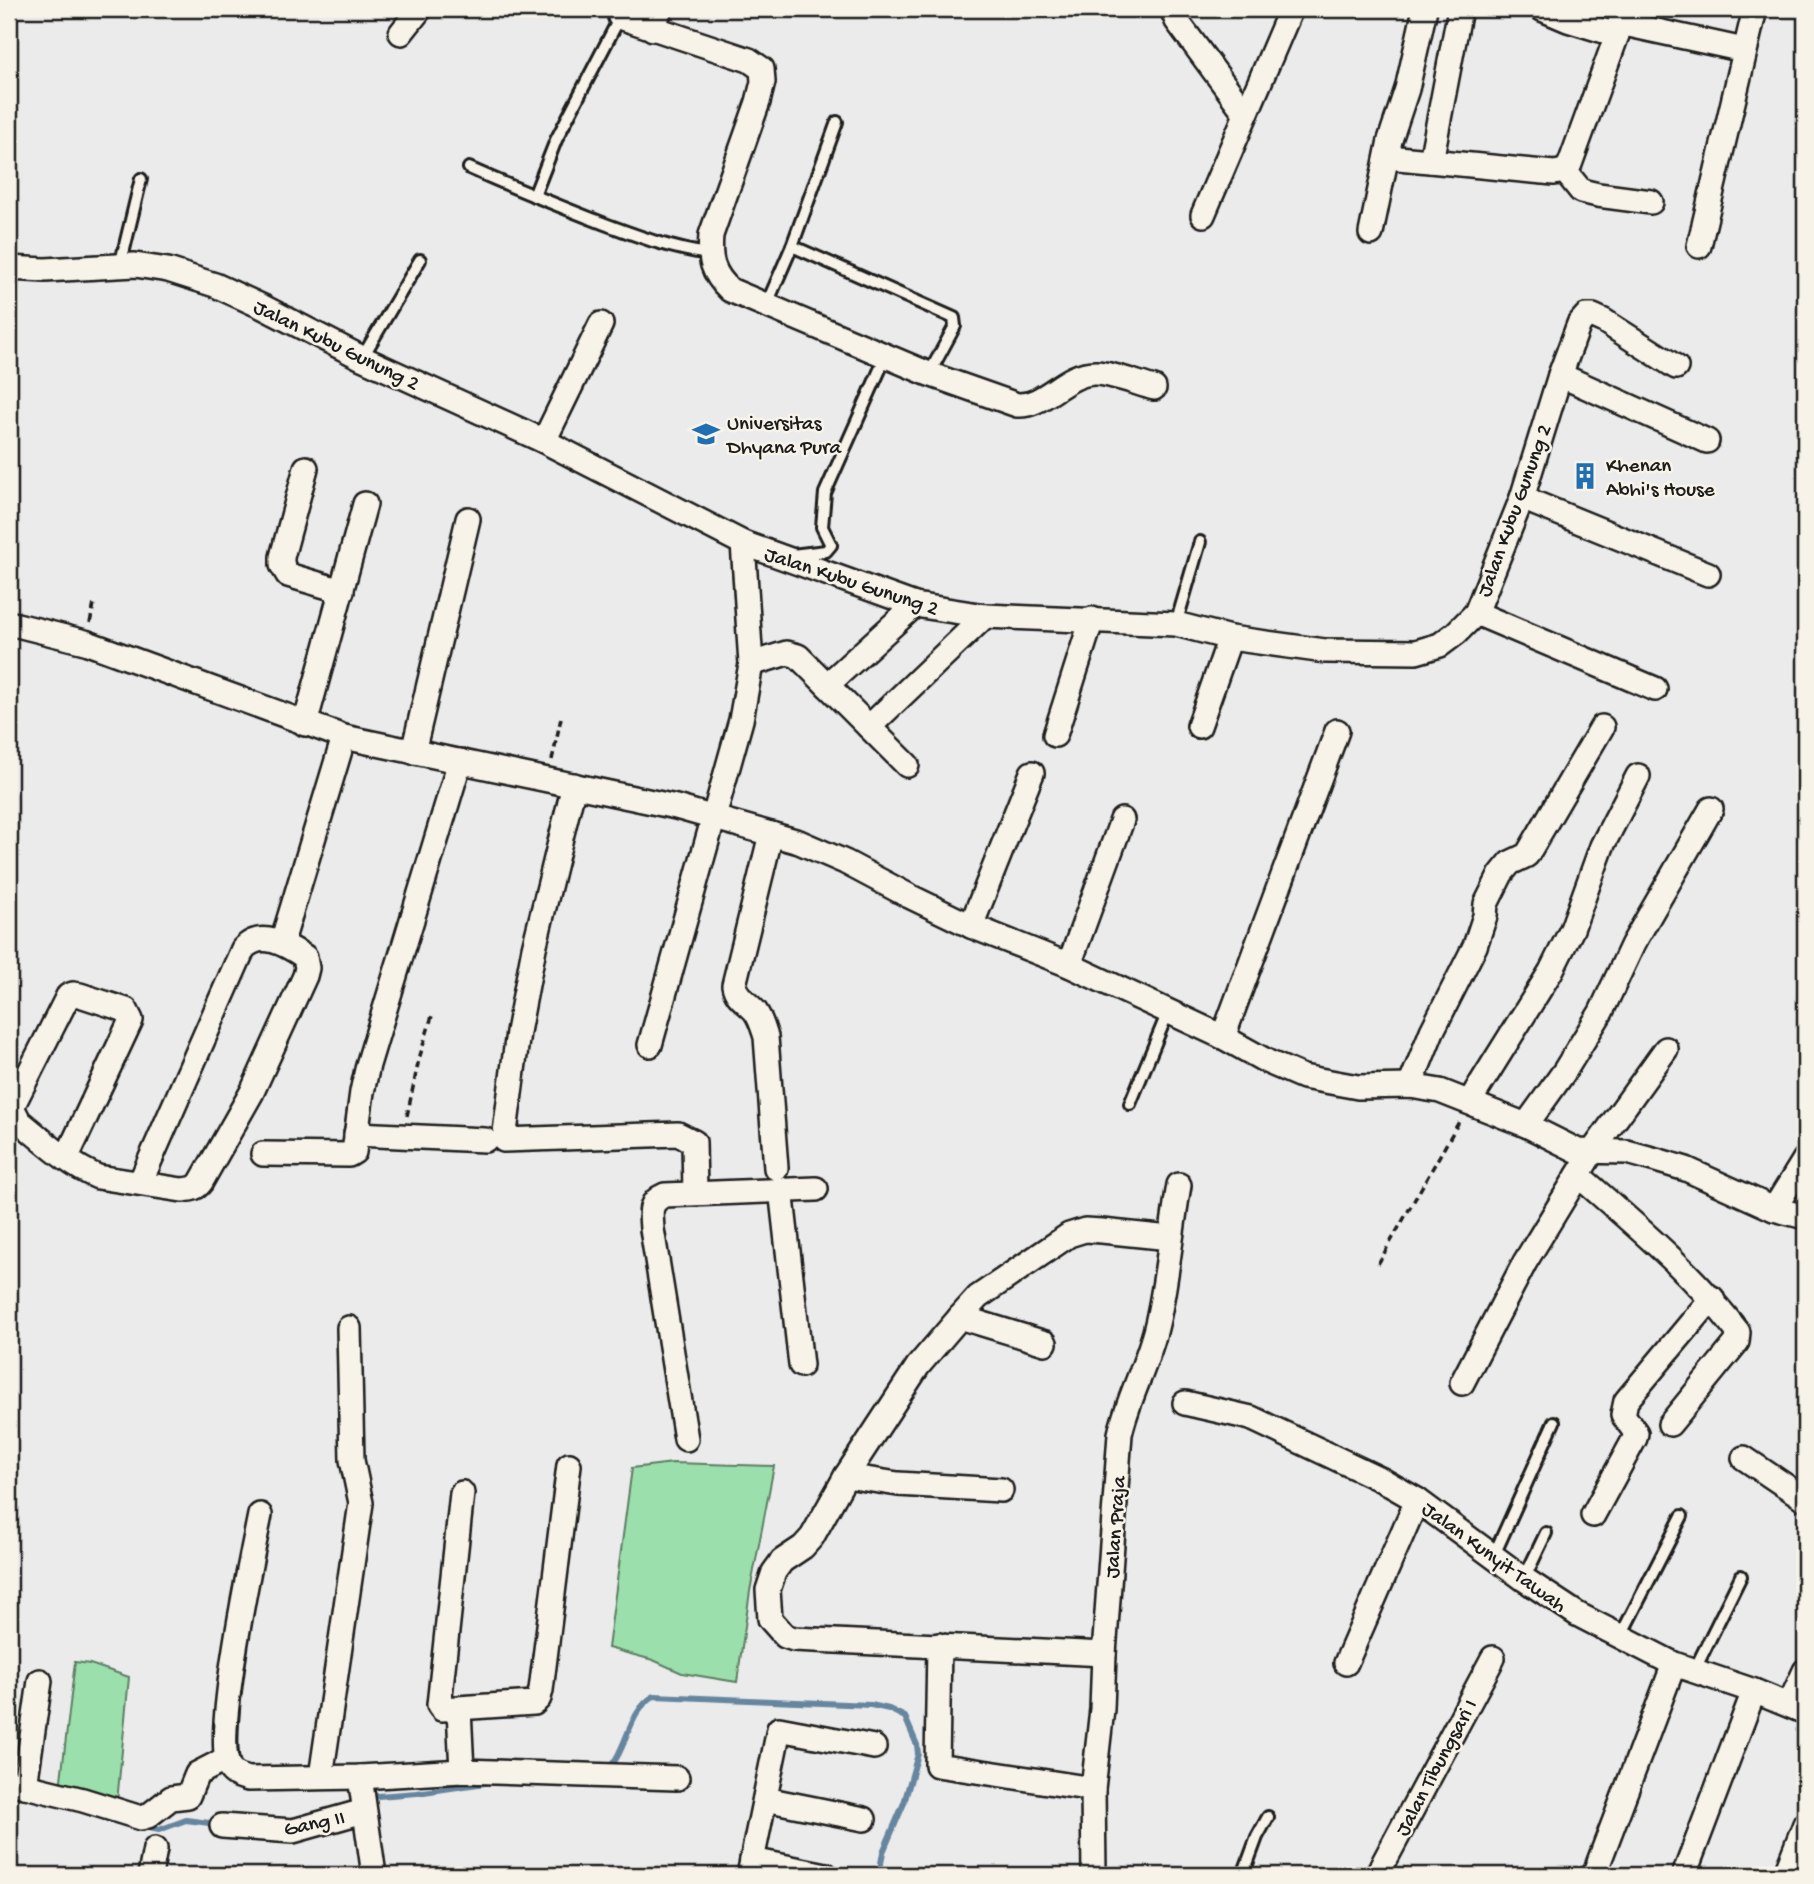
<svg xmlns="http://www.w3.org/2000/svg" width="1814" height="1884" font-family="'Gochi Hand',sans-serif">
<rect width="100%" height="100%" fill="#ebebec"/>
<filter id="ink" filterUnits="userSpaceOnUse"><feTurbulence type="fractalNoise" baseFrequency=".0143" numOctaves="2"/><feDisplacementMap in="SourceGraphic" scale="14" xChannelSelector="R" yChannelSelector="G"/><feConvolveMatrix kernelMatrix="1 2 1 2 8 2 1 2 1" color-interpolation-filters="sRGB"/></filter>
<g filter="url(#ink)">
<g fill="#9be0ac" stroke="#5c7e64" stroke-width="2">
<path d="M673 1463 774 1466 750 1591 737 1682 682 1673 653 1660 608 1648 632 1468Z"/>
<path d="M75 1662 90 1664 129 1677 115 1823 58 1805Z"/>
</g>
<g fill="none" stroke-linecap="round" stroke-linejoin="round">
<g stroke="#66869f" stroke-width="6">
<path d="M608 1769C628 1749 628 1711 654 1696L871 1705 889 1709 905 1717 917 1745 918 1754 904 1803 883 1852 879 1875"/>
<path d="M369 1800 378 1796 417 1793 485 1783 492 1780"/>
<path d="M139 1826 159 1830 186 1820 217 1824"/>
</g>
<defs>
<g id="service">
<path d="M469 168C514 188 559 206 605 224 640 237 672 249 709 254"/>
<path d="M534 196 556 140 620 17"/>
<path d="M792 246 837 122"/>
<path d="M120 266 141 179"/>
<path d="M766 306 792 246 954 318 955 326 929 374"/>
<path d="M362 358 420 260"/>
<path d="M792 555 826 551 831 545 822 527 825 493 886 356"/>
<path d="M1176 624 1200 542"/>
<path d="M1130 1104 1168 1012"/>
<path d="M1494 1555 1554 1422"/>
<path d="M1524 1579 1546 1533"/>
<path d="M1620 1637 1682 1516"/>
<path d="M1694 1671 1741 1576"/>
<path d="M1243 1875 1257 1837 1268 1817"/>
</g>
<g id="minor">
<path d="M622 9 620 17 749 60 762 69 763 82 758 102 711 235C709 259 712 273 730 290L929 374 1017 405C1045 407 1065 372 1096 373 1114 374 1136 383 1154 388"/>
<path d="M1172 9 1177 21 1246 114"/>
<path d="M1542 9 1568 20 1617 35"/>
<path d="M1620 23 1744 50"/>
<path d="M653 29 660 9"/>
<path d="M401 33 420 9"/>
<path d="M1388 157 1554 173 1565 171 1570 164 1617 35 1624 9"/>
<path d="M1431 161 1460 9"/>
<path d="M1565 171 1581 191 1598 195 1651 202"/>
<path d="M1203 215 1291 9"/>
<path d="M1371 233 1390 140 1407 89 1425 9"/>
<path d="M1699 246 1755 9"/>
<path d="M9 268 45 270 135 265 168 270 215 285 263 307 362 358 544 441 743 543 915 605 985 616 1176 624 1230 638 1325 651 1416 652 1440 645 1456 633 1476 613 1522 498 1560 375 1579 324 1586 316H1593L1604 321 1676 367"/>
<path d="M1560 375 1707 441"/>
<path d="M544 441 601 324"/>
<path d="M306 468 282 557V565L288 575 342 591"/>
<path d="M1522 498 1708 574"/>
<path d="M1476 613 1655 689"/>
<path d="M9 623 85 642 344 737 676 807 799 842 845 862 909 896 971 926 1069 965 1223 1037 1268 1062 1303 1077 1358 1087 1410 1086 1440 1091 1526 1125 1578 1151 1627 1152 1656 1160 1686 1169 1774 1209 1805 1217"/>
<path d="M751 664 787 653 798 656 907 765"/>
<path d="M827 685 915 605"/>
<path d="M305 724 365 504"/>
<path d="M1199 726 1230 638"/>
<path d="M869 727 985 616"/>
<path d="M1055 735 1092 619"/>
<path d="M413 752 468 519"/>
<path d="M574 785 534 948 518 1032 504 1140 678 1134 694 1142 695 1193"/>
<path d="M771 834 734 985C736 997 747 1002 755 1011 761 1019 763 1028 766 1037L776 1168"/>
<path d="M971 926 1032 773"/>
<path d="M282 942 344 737"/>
<path d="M1069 965 1122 820"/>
<path d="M1223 1037 1337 731"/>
<path d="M650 1045 741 720 751 664 743 543"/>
<path d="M1410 1086 1432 1031 1475 946 1485 916 1486 904 1501 874 1510 863 1527 855 1602 727"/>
<path d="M1470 1101 1551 971 1572 929 1602 846 1638 776"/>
<path d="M1526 1125 1564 1072 1601 1012 1633 944 1711 809"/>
<path d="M356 1134 485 1140"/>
<path d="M263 1154 349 1155 354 1152 362 1092 368 1065 460 761"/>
<path d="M66 1159 131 1020 126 1010 80 995 73 994 68 996 14 1103 13 1109 19 1121C43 1140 68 1165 98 1177L182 1190C191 1189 196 1189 201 1182L252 1092 305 976 307 968 305 957C287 945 261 929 243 949L140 1183"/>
<path d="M1578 1175C1635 1225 1692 1272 1738 1332L1737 1342 1670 1424"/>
<path d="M781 1189 801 1365"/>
<path d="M1774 1209 1805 1159"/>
<path d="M960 1317 1045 1343"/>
<path d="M1462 1383 1525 1262 1592 1152 1666 1049"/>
<path d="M1185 1403 1251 1418 1382 1480 1417 1500 1524 1579 1577 1614 1674 1664 1754 1691 1805 1712"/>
<path d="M686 1439 652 1229C651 1212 648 1202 665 1195L816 1189"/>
<path d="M1744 1458 1805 1499"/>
<path d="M846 1476 898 1484 1001 1490"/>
<path d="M462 1493 439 1705 442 1709 534 1703 539 1698 541 1690 569 1465"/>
<path d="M260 1515C252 1555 212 1742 230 1769 234 1775 241 1777 248 1779L360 1777 462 1771 677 1778"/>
<path d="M1593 1515 1635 1438 1636 1433 1623 1415 1626 1401 1712 1298"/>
<path d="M939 1645 937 1765 1093 1789"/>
<path d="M1104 1654 794 1639 785 1636 770 1619 768 1590 774 1572 782 1561 803 1547 812 1537 846 1476 918 1366 960 1317 978 1297 1069 1235 1085 1230 1102 1231 1170 1238"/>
<path d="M1346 1663 1417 1500"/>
<path d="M1789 1705 1805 1671"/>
<path d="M459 1709 462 1771"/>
<path d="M321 1777 361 1503 352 1460 349 1328"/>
<path d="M360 1777 374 1875"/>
<path d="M9 1782 83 1800 141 1818 148 1816 171 1798 188 1796 197 1774 226 1759"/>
<path d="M25 1786 40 1681"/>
<path d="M765 1799 864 1819"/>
<path d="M222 1826 293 1831 364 1811"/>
<path d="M752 1860 826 1875"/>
<path d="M150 1875 155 1849"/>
<path d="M749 1875 779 1729 874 1747"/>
<path d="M1094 1875 1093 1789 1102 1709 1104 1654 1120 1434C1128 1398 1147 1365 1156 1328 1167 1284 1171 1231 1179 1185"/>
<path d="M1377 1875 1493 1658"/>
<path d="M1594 1875 1674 1664"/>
<path d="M1684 1875 1754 1691"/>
<path d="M1785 1875 1805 1824"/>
</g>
</defs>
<use href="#service" stroke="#1c1c1c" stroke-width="16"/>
<use href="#minor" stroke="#1c1c1c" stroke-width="28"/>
<g stroke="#1c1c1c" stroke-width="3.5" stroke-dasharray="7 5" stroke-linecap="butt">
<path d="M90 623 94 604"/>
<path d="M552 760 561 718"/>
<path d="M407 1116 419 1059 432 1016"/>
<path d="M1378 1264 1460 1120"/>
</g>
<use href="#service" stroke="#f7f3e8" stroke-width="10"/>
<use href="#minor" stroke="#f7f3e8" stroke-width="23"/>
</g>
</g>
<defs>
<symbol id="university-bare" viewBox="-9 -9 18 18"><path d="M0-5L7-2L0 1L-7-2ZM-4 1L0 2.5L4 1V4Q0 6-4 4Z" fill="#1f6fb2" stroke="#f7f3e8" stroke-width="2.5" paint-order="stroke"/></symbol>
<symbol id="building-bare" viewBox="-9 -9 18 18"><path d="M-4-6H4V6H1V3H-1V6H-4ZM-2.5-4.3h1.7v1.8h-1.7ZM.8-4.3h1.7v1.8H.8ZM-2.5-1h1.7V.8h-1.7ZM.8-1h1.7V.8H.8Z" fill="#1f6fb2" stroke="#f7f3e8" stroke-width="2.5" paint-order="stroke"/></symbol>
</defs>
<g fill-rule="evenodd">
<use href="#university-bare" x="687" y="415" width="38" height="38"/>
<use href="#building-bare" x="1566" y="457" width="38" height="38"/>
</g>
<g text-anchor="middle" stroke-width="5" stroke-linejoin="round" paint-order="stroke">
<g font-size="21" fill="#1c1c1c" stroke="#f7f3e8">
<text transform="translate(337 344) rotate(26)" y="7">Jalan Kubu Gunung 2</text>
<text transform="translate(1513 510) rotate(-70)" y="7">Jalan Kubu Gunung 2</text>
<text transform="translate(852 580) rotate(18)" y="7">Jalan Kubu Gunung 2</text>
<text transform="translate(1114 1527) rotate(-86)" y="7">Jalan Praja</text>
<text transform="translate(1495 1556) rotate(36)" y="7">Jalan Kunyit Tawah</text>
<text transform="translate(1435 1767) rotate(-62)" y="7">Jalan Tibungsari I</text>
<text transform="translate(314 1822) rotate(-12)" y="7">Gang II</text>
</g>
<g font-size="21" fill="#1c1c1c" stroke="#f7f3e8" text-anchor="start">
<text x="727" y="429">Universitas<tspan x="727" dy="24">Dhyana Pura</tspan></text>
<text x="1606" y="471">Khenan<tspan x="1606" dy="24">Abhi's House</tspan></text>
</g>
</g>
<rect width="1814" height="1884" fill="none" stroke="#f7f3e8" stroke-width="35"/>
<rect x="18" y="18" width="1779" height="1849" fill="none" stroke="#1c1c1c" stroke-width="2.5" filter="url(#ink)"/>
</svg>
